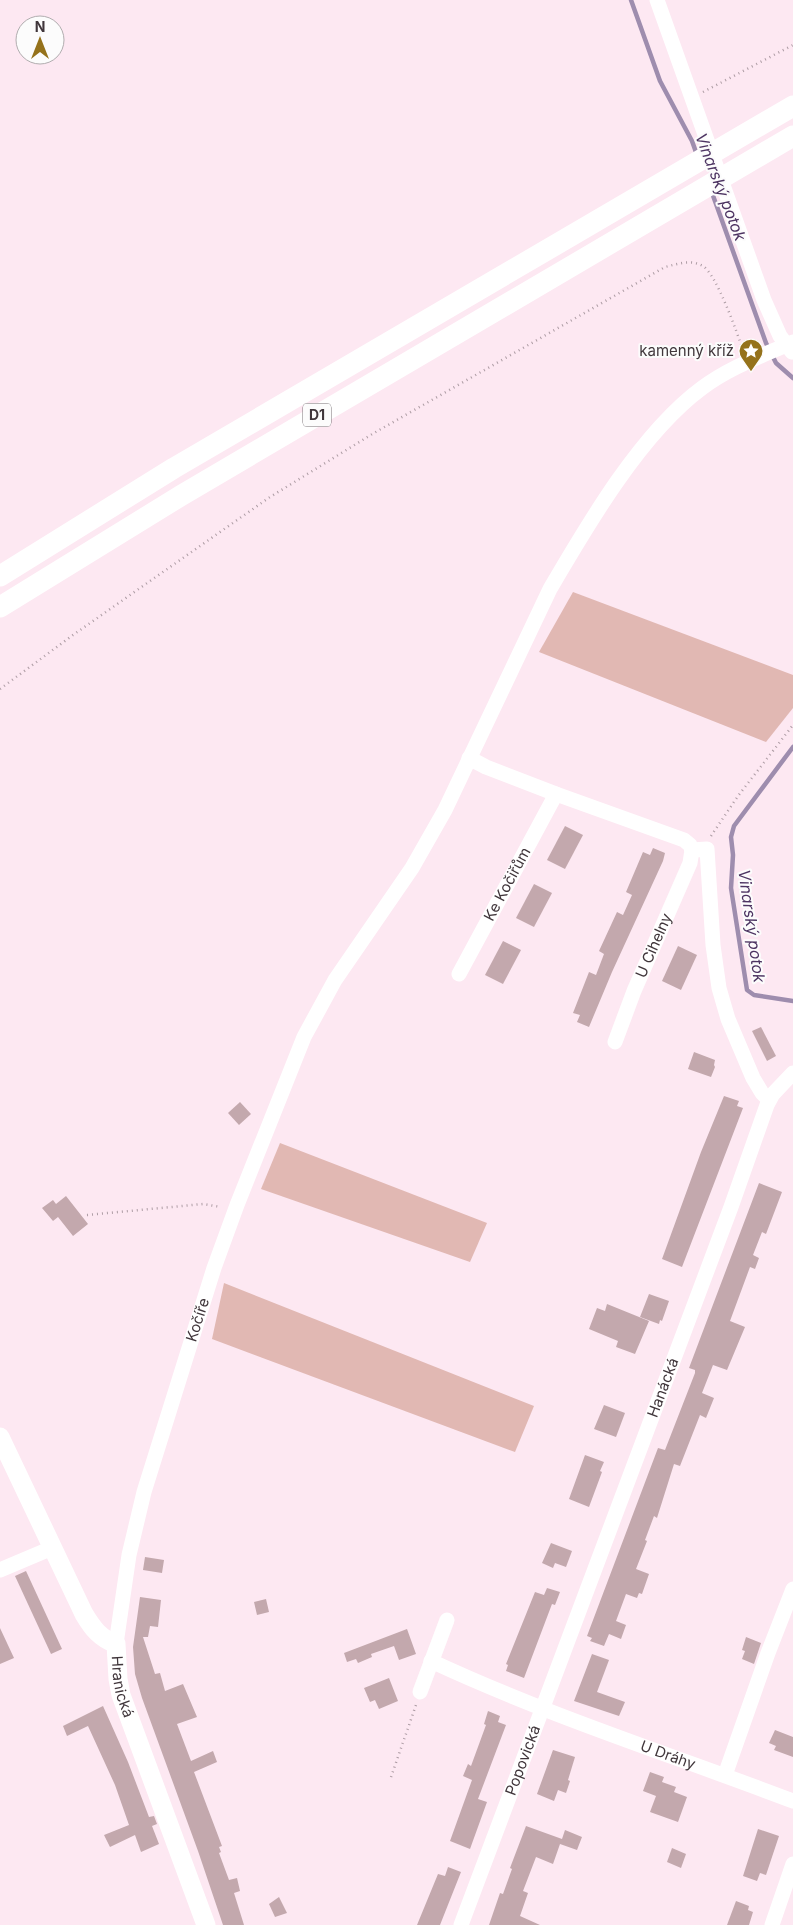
<svg xmlns="http://www.w3.org/2000/svg" width="793" height="1925" font-family="Inter,sans-serif">
<rect width="100%" height="100%" fill="#fde8f2"/>
<g fill="#e1b8b3">
<path d="M573 592 793 675V708L766 742 539 652Z"/>
<path d="M280 1143 487 1223 470 1262 261 1189Z"/>
<path d="M224 1283 534 1406 515 1452 212 1339Z"/>
</g>
<g fill="none" stroke-linecap="round" stroke-linejoin="round">
<g stroke="#9e8dae" stroke-width="4.5">
<path d="M631 0 660 81 692 141 697 155"/>
<path d="M711 190 766 343 776 363 793 378"/>
<path d="M793 747 734 826 731 837 733 855 731 888 747 990 754 995 793 1001"/>
</g>
</g>
<g fill="#c3a8ad">
<path d="M565 826 583 835 565 869 547 860Z"/>
<path d="M653 848 665 853 663 861 612 972 589 1027 577 1022 580 1015 573 1013 589 972 596 975 604 954 599 951 617 912 623 915 632 895 626 892 643 852 650 855Z"/>
<path d="M534 884 552 893 534 927 516 918Z"/>
<path d="M503 941 521 950 503 984 485 975Z"/>
<path d="M678 946 697 955 681 990 662 981Z"/>
<path d="M761 1027 776 1056 767 1061 752 1031Z"/>
<path d="M694 1052 715 1060 714 1065 715 1067 711 1077 688 1069Z"/>
<path d="M724 1096 739 1101 737 1106 743 1108 682 1267 662 1259 701 1152Z"/>
<path d="M240 1102 251 1114 239 1125 228 1113Z"/>
<path d="M759 1183 782 1192 766 1234 762 1232 753 1255 759 1258 755 1269 750 1267 730 1321 745 1327 727 1370 713 1365 702 1393 714 1398 706 1418 700 1415 680 1466 674 1464 657 1518 654 1516 645 1540 647 1541 636 1569 649 1574 642 1594 639 1593 637 1598 626 1594 616 1621 626 1625 621 1639 609 1634 604 1646 590 1641 592 1638 587 1636 658 1448 665 1450 695 1373V1370L689 1368Z"/>
<path d="M66 1196 88 1224 73 1236 58 1217 53 1221 42 1208 53 1200 56 1204Z"/>
<path d="M649 1294 669 1301 662 1321 660 1320 659 1324 640 1317Z"/>
<path d="M607 1304 649 1321 635 1354 616 1347 618 1341 589 1329 597 1308 605 1311Z"/>
<path d="M604 1405 625 1413 616 1437 594 1429Z"/>
<path d="M585 1455 604 1462 600 1471 602 1472 589 1507 569 1499Z"/>
<path d="M551 1543 572 1551 566 1567 555 1563 553 1568 542 1563Z"/>
<path d="M145 1557 164 1560 162 1573 143 1570Z"/>
<path d="M26 1571 62 1649 51 1654 15 1576Z"/>
<path d="M547 1588 560 1592 555 1605 552 1604 524 1678 506 1671 508 1665 506 1664 535 1592 544 1595Z"/>
<path d="M140 1597 161 1600 158 1627 150 1626 148 1637H143L155 1674 160 1673 165 1691 183 1684 197 1717 177 1724 191 1761 213 1751 217 1762 194 1772 222 1846 219 1847 221 1852 219 1853 229 1880 237 1878 240 1891 234 1893 244 1925H223L198 1851 142 1698 135 1674 133 1647Z"/>
<path d="M266 1599 269 1612 257 1615 254 1602Z"/>
<path d="M0 1628 14 1658 0 1664Z"/>
<path d="M407 1629 416 1654 399 1660 394 1646 371 1654 372 1657 358 1663 356 1659 347 1662 344 1653Z"/>
<path d="M746 1637 761 1643 754 1664 742 1659 745 1651 742 1650Z"/>
<path d="M592 1654 609 1660 597 1692 625 1702 619 1716 574 1701Z"/>
<path d="M389 1678 398 1701 379 1709 375 1700 370 1702 364 1688Z"/>
<path d="M103 1706 128 1762 149 1817 154 1816 157 1824 152 1826 159 1844 141 1852 135 1835 110 1847 104 1835 129 1825 115 1785 88 1726 67 1736 63 1726Z"/>
<path d="M488 1711 500 1716 498 1722 506 1725 478 1799 487 1802 470 1849 450 1841 472 1780 463 1776 468 1764 471 1766 486 1725 484 1724Z"/>
<path d="M775 1730 793 1737V1757L774 1750 776 1746 769 1743Z"/>
<path d="M553 1750 575 1757 568 1780 570 1781 566 1793 558 1790 554 1801 537 1794Z"/>
<path d="M650 1772 664 1777 662 1782 676 1787 674 1792 687 1797 678 1822 650 1812 656 1796 643 1791Z"/>
<path d="M526 1826 562 1839 565 1830 582 1837 577 1850 560 1844 553 1864 536 1857 523 1891 528 1893 520 1916 540 1925H489L500 1893 503 1894 512 1869 510 1868Z"/>
<path d="M758 1829 779 1836 766 1875 760 1873 757 1881 743 1876Z"/>
<path d="M672 1848 686 1854 681 1868 667 1862Z"/>
<path d="M448 1867 461 1872 440 1925H417L438 1874 445 1876Z"/>
<path d="M279 1897 287 1913 275 1917 269 1904Z"/>
<path d="M736 1901 749 1906 748 1910 753 1912 749 1925H727Z"/>
</g>
<g fill="none" stroke-linecap="round" stroke-linejoin="round">
<g stroke="#ad9ca4" stroke-width="2.5" stroke-dasharray="1 4" stroke-linecap="butt">
<path d="M703 92 793 45"/>
<path d="M0 689 73 635 270 497 374 433 665 267C678 264 690 259 703 266 717 275 737 333 743 350"/>
<path d="M711 836 738 796 793 725"/>
<path d="M87 1215 203 1204 221 1207"/>
<path d="M391 1777 416 1705"/>
</g>
<g stroke="#fff" stroke-width="15">
<path d="M657 0 764 300 780 336 792 352"/>
<path d="M469 758 486 767 556 794 684 840 690 845 692 850"/>
<path d="M692 850 707 849 713 945 719 988 728 1019 753 1078 762 1093 769 1100"/>
<path id="s1" d="M459 974 556 794"/>
<path id="s2" d="M615 1042 634 991 690 863 692 850"/>
<path d="M0 1570 52 1548"/>
<path id="s3" d="M116 1644 129 1555 144 1492 214 1268 237 1205 304 1037 335 980 412 868 445 810 550 589C588 524 641 433 702 388 730 367 762 356 793 342"/>
<path id="s4" d="M431 1661C549 1716 672 1755 793 1801"/>
<path d="M420 1692 447 1620"/>
<path d="M725 1775 768 1653 793 1589"/>
<path id="s5" d="M461 1925 731 1207 767 1105 773 1094 793 1073"/>
<path d="M772 1925 793 1864"/>
</g>
<path stroke="#fff" stroke-width="19" id="s6" d="M0 1437 84 1614C93 1629 100 1638 116 1644L118 1679 121 1695 206 1925"/>
<g stroke="#fff" stroke-width="21">
<path d="M0 576 174 468 793 106"/>
<path d="M0 607 182 495 793 136"/>
</g>
</g>
<defs>
<symbol id="sight-pin" viewBox="-11 -11 22 30"><path d="M0 17L-7.5 6A9.5 9.5 0 1 1 7.5 6Z" fill="#95721b" stroke="#fcfcfc"/><path d="M0-6L1.8-2.2L6-1.7L2.9 1.2L3.7 5.4L0 3.3L-3.7 5.4L-2.9 1.2L-6-1.7L-1.8-2.2Z" fill="#fff"/></symbol>
</defs>
<g fill-rule="evenodd">
<use href="#sight-pin" x="737" y="337" width="28" height="38"/>
</g>
<g text-anchor="middle" stroke-width="4" stroke-linejoin="round" paint-order="stroke">
<rect fill="#fcfcfc" stroke="#787175" stroke-width="1" x="303" y="403.5" width="28" height="23" rx="4"/>
<g font-size="14" font-weight="bold" fill="#40363b">
<text x="317" y="420">D1</text>
</g>
<g font-size="15" fill="#40363b" stroke="#fcfcfc" text-anchor="end">
<text x="734" y="356">kamenný kříž</text>
</g>
<g font-size="15" fill="#40363b" stroke="#fcfcfc">
<text dy="5" stroke="none"><textPath href="#s1" startOffset="102">Ke Kočiřům</textPath></text>
<text dy="5" stroke="none"><textPath href="#s2" startOffset="104">U Cihelny</textPath></text>
<text dy="5" stroke="none"><textPath href="#s3" startOffset="335">Kočíře</textPath></text>
<text dy="5" stroke="none"><textPath href="#s5" startOffset="574">Hanácká</textPath></text>
<text dy="5" stroke="none"><textPath href="#s6" startOffset="284">Hranická</textPath></text>
<text dy="5" stroke="none"><textPath href="#s4" startOffset="255">U Dráhy</textPath></text>
<text dy="5" stroke="none"><textPath href="#s5" startOffset="176">Popovická</textPath></text>
</g>
<g font-size="16" font-style="italic" fill="#4d3462" stroke="#fcfcfc">
<text transform="translate(721 187) rotate(69)" y="6">Vinarský potok</text>
<text transform="translate(752 926) rotate(82)" y="6">Vinarský potok</text>
</g>
</g>
<g transform="translate(40 40)"><circle r="24" fill="#fcfcfc" stroke="#b1adaf"/>
<path d="M0-4L9 19L0 12L-9 19Z" fill="#95721b"/>
<text y="-8" font-size="14" font-weight="bold" text-anchor="middle" fill="#40363b">N</text>
</g>
</svg>
